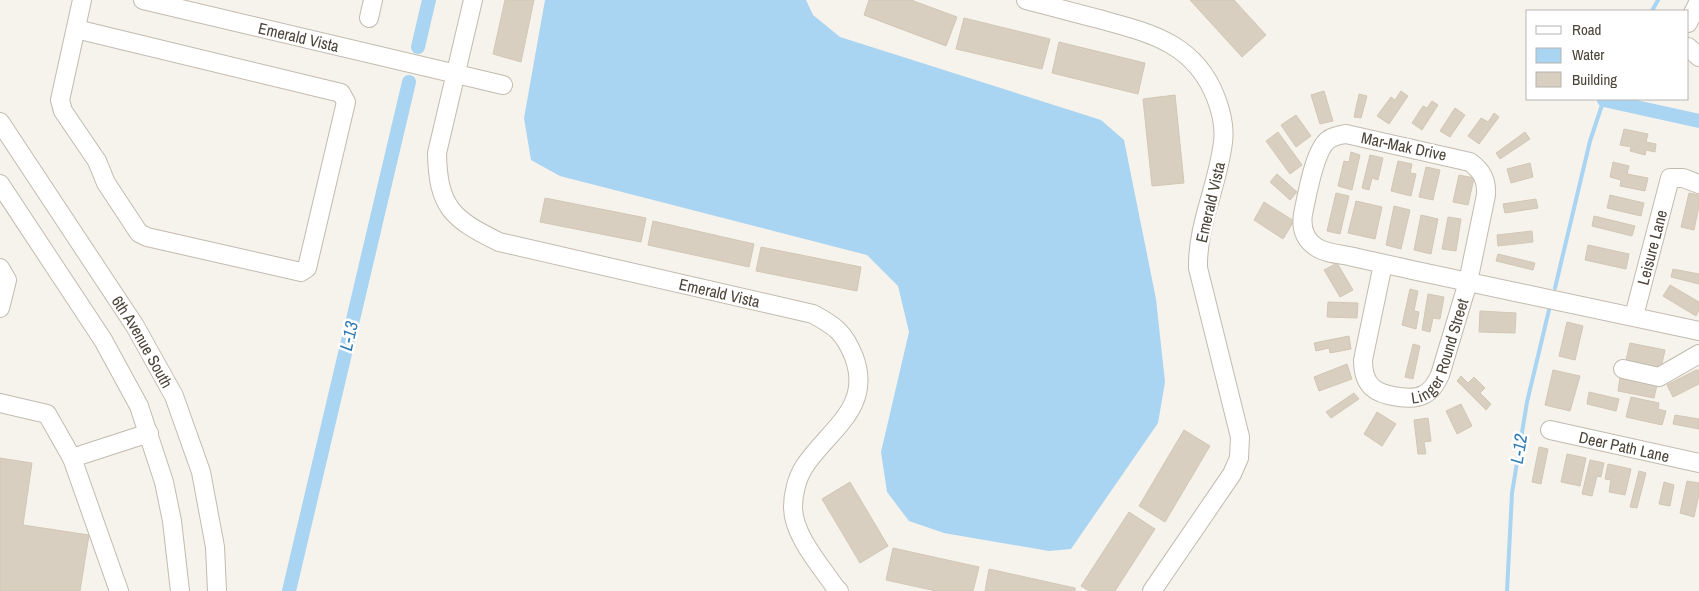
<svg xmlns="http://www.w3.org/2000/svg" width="1699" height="591" font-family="'Archivo Narrow',sans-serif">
<rect width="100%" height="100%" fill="#f6f3ec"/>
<path fill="#a9d4f2" d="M545 0H806L813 15 840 37 1101 120 1124 140 1156 299 1165 382 1158 423 1071 549 1049 551 944 533 909 521 887 492 881 452 909 332 898 286 867 255 560 176 531 160 524 118Z"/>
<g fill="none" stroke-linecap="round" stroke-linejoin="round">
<g stroke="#a9d4f2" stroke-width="4">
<path d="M1652 11 1658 0"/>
<path d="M1555 288 1590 141 1604 99"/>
<path d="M1507 591 1512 493 1527 402 1549 310"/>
</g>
<g stroke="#a9d4f2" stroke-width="14">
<path d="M418 47 429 0"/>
<path d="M1604 100 1699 121"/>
<path d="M289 591 409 82"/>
</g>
</g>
<g fill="#d8cfc1" stroke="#d3c7b4">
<path d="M505 0H534L521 62 493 54Z"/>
<path d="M869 0H911L957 17 946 46 864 15Z"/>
<path d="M1190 0H1234L1266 35 1242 57Z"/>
<path d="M964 18 1050 39 1042 69 956 49Z"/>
<path d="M1059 42 1145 63 1138 94 1052 73Z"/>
<path d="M1324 91 1333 121 1320 124 1311 95Z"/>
<path d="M1401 91 1408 96 1389 124 1377 116 1391 97 1395 100Z"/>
<path d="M1359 94 1367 96 1361 118 1354 117Z"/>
<path d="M1175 95 1184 183 1152 186 1143 99Z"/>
<path d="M1432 101 1438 105 1422 130 1412 123 1423 106 1427 108Z"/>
<path d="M1455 108 1465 115 1450 137 1440 131Z"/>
<path d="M1494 113 1499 117 1479 144 1468 136 1481 118 1488 122Z"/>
<path d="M1296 115 1311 136 1296 147 1281 125Z"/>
<path d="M1624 129 1648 134 1646 142 1656 144 1655 152 1646 150 1645 155 1630 151 1631 147 1620 145Z"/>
<path d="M1278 132 1302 165 1290 174 1266 141Z"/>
<path d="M1525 132 1530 139 1500 159 1496 153Z"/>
<path d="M1351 152 1360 155 1352 190 1338 186 1344 161 1349 162Z"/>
<path d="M1370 155 1383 158 1378 180 1372 178 1369 190 1362 188Z"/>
<path d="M1398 161 1412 164 1410 173 1416 174 1411 196 1391 191Z"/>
<path d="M1613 162 1629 166 1627 174 1648 178 1645 191 1620 186 1621 180 1610 177Z"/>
<path d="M1530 163 1533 177 1511 183 1507 169Z"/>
<path d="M1426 167 1440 170 1433 200 1419 197Z"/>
<path d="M1277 174 1297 192 1290 200 1270 182Z"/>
<path d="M1459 175 1474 178 1468 205 1453 202Z"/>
<path d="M1336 193 1349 196 1340 234 1327 231Z"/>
<path d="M1689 193 1699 195V206L1694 230 1681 227Z"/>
<path d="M1610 195 1644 203 1641 216 1607 208Z"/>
<path d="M545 198 646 218 641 242 540 222Z"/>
<path d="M1536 199 1538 208 1505 213 1503 204Z"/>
<path d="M1356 201 1382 207 1375 239 1348 233Z"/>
<path d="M1264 202 1294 221 1283 239 1254 220Z"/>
<path d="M1394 206 1410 210 1401 249 1386 245Z"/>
<path d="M1421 215 1438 219 1431 254 1414 250Z"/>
<path d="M1594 216 1635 226 1632 236 1592 226Z"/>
<path d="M1448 217 1461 219 1456 251 1442 249Z"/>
<path d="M653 221 754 244 749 267 648 245Z"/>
<path d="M1532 231 1533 242 1498 246 1497 235Z"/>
<path d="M1588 245 1629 254 1626 269 1585 260Z"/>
<path d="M761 247 861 267 857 291 756 271Z"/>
<path d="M1498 254 1535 263 1533 270 1496 261Z"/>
<path d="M1337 263 1353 290 1340 297 1324 270Z"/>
<path d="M1673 269 1699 274V284L1671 277Z"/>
<path d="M1670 285 1699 302V310L1696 316 1663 296Z"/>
<path d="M1410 289 1418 291 1414 311 1419 312 1416 329 1402 325Z"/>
<path d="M1428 294 1444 297 1440 319 1433 318 1430 332 1422 330Z"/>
<path d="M1328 302 1358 303 1357 318 1327 317Z"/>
<path d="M1480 311 1516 313 1515 333 1479 332Z"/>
<path d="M1567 322 1583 326 1575 360 1559 356Z"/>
<path d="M1349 336 1351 349 1330 353 1329 348 1316 351 1314 343Z"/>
<path d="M1630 343 1665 350 1661 368 1626 360Z"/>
<path d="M1413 344 1420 346 1413 379 1405 377Z"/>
<path d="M1347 364 1352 379 1319 391 1314 377Z"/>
<path d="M1553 370 1580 376 1570 411 1545 405Z"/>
<path d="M1696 370H1699V384L1673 397 1667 385Z"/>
<path d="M1461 376 1468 383 1474 377 1485 388 1480 393 1491 404 1486 410 1457 381Z"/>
<path d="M1620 377 1657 385 1654 398 1618 391Z"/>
<path d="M1589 392 1619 399 1616 411 1587 404Z"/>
<path d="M1354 393 1359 399 1331 418 1326 412Z"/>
<path d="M1631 397 1659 403 1658 409 1666 411 1662 425 1626 417Z"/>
<path d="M1461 404 1472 426 1457 434 1446 411Z"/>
<path d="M1377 412 1396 424 1382 446 1364 434Z"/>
<path d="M1675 415 1699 419V429L1673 424Z"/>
<path d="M1428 418 1431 441 1424 442 1426 454H1418L1414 420Z"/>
<path d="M1184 430 1210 446 1165 522 1139 506Z"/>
<path d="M1539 447 1548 449 1541 484 1532 482Z"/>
<path d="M1567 454 1586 458 1580 486 1561 482Z"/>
<path d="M0 458 32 463 23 525 89 535 80 591H0Z"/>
<path d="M1590 460 1604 463 1601 477 1597 476 1592 496 1582 494Z"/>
<path d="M1608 464 1631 469 1625 495 1609 492 1611 480 1605 479Z"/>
<path d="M1639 471 1646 473 1637 508 1630 507Z"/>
<path d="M1687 481 1699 483V494L1694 517 1680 513Z"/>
<path d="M850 482 888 546 860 563 822 499Z"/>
<path d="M1664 482 1674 485 1670 506 1659 504Z"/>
<path d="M1129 512 1155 529 1115 591H1089L1081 586Z"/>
<path d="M893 548 979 567 973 591H936L886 580Z"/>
<path d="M989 569 1075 588V591H985Z"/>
</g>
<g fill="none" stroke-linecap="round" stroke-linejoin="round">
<defs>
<g id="minor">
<path id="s1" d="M143 0 503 85"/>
<path id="s2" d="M473 0 437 153C438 207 452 219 499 242L813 314C835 326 844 332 854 357 873 408 828 430 804 467 797 478 793 494 793 507 793 535 820 565 835 587L839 591"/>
<path d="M1026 0C1050 6 1075 13 1099 19 1150 33 1195 43 1216 98 1221 111 1225 127 1223 142 1218 185 1197 225 1198 268L1240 437 1239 458 1232 474 1152 591"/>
<path d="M369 18 373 0"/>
<path d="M1688 23 1699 1"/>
<path d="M76 29 341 93 346 102 307 268 301 272 147 237 139 233 106 183 97 161 63 111 60 100 82 0"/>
<path d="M1688 47 1699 57"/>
<path id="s3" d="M0 122 135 326 174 396 201 472 215 547 217 591"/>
<path d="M0 184 103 340 139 406 164 482 172 521 180 591"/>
<path id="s4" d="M1383 264 1363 360C1363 386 1375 394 1399 397 1420 400 1431 395 1440 375L1468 282 1486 195C1487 180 1482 171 1470 162L1346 134C1340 135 1333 136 1328 140 1314 151 1307 196 1303 214 1301 227 1304 239 1316 247 1325 253 1338 254 1349 256 1370 261 1391 265 1412 270 1508 290 1604 310 1699 331"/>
<path d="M0 268 7 280 0 308"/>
<path id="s5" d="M1634 316 1670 178H1683L1699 184"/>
<path d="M1623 369 1659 377 1699 354"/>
<path d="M0 403 47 414 72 458 149 433"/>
<path id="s6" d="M1550 430 1699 463"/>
<path d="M72 458 119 591"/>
</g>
</defs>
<use href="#minor" stroke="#c2bbae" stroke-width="20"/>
<use href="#minor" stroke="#fff" stroke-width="18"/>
</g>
<g text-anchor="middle" stroke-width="5" stroke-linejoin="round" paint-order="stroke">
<g font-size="16" fill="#4b4439" stroke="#fff">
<text dy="6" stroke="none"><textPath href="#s1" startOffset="160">Emerald Vista</textPath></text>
<text transform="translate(1404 146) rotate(12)" y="6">Mar-Mak Drive</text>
<text transform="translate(1210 202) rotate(-77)" y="6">Emerald Vista</text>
<text dy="6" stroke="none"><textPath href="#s5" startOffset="71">Leisure Lane</textPath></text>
<text dy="6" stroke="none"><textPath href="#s2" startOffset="501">Emerald Vista</textPath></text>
<text dy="6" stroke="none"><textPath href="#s3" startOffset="262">6th Avenue South</textPath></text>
<text dy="6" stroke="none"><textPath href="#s4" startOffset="228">Linger Round Street</textPath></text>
<text dy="6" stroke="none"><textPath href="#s6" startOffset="76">Deer Path Lane</textPath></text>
</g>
<g font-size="18" font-style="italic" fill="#2e7ab2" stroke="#fff">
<text transform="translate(349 336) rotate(-77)" y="6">L-13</text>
<text transform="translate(1519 449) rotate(-81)" y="6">L-12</text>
</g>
</g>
<rect x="1526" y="10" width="162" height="90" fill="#ffffff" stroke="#b7b4b0"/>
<rect x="1536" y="26" width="25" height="8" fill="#ffffff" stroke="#b7b4b0"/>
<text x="1572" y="35" font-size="15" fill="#4b4439">Road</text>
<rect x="1536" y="48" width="25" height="15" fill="#a9d4f2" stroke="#b7b4b0"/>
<text x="1572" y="60" font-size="15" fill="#4b4439">Water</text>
<rect x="1536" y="72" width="25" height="15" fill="#d8cfc1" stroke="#b7b4b0"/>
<text x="1572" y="85" font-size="15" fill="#4b4439">Building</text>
</svg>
